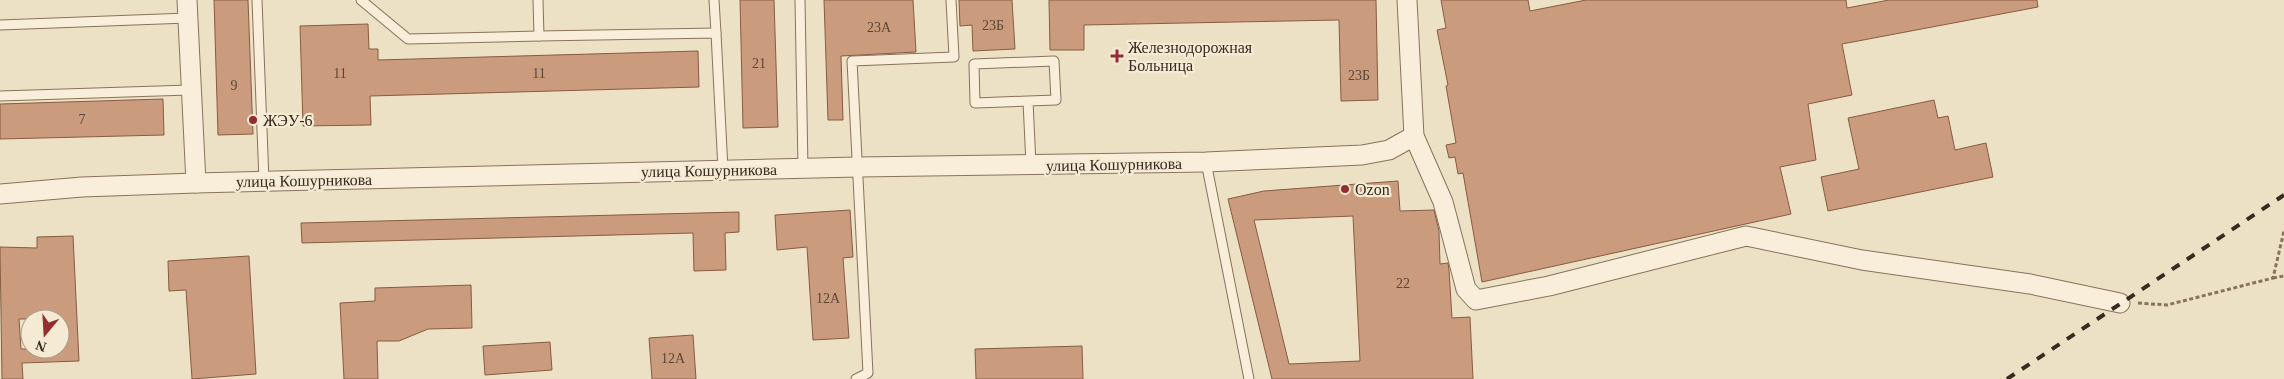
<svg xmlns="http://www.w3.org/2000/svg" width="2284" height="379" font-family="'Times New Roman',serif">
<rect width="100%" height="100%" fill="#ede1c5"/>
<g fill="#ca9b7c" stroke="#865c42" fill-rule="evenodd">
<path d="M214 0H248L253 134 218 135Z"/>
<path d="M740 0H774L778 127 743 128Z"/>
<path d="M824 0H913L916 52 841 56 843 120H828Z"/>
<path d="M959 0H1012L1015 49 973 51 972 25 960 26Z"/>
<path d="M1049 0H1376L1378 100 1341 101 1339 20 1084 25V50H1050Z"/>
<path d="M1441 0H1528L1530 11 1586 0H1846L1847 8 1889 0H2037L2038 7 1842 44 1852 95 1808 104 1816 160 1780 167 1791 214 1482 282 1463 173 1458 174 1455 157 1449 158 1446 145 1456 143 1446 86 1448 85 1437 30 1446 28Z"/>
<path d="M368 24 369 49H378V60L698 51 699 87 370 96 371 125 303 126 300 26Z"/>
<path d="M163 99 164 135 0 139V104Z"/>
<path d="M1934 100 1938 118 1948 116 1955 150 1986 143 1993 177 1828 211 1821 177 1859 169 1848 118Z"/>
<path d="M1398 181 1400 211 1434 210 1439 231 1440 264 1448 263 1449 270 1452 318 1470 317 1473 379H1272L1228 199 1264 191ZM1353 216 1360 361 1289 364 1254 220Z"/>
<path d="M850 210 853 257 843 258 849 338 813 340 807 247 777 250 775 215Z"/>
<path d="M739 212V232L725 233 726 270 694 271 693 233 302 243 301 223Z"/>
<path d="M73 236 79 361 22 363 23 379H2L0 247 37 248V237ZM19 319H60V349H21Z"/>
<path d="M249 256 256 374 192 379 186 290 169 291 168 261Z"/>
<path d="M471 285 472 328 428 329 399 341H377L378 379H344L340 303 375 301V288Z"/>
<path d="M693 335 696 379H652L649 338Z"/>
<path d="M550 342 552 370 485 375 483 346Z"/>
<path d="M1082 346 1083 379H976L975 349Z"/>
</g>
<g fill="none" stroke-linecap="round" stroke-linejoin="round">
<defs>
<g id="service">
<path d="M257 0 264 181"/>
<path d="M361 0 408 39 539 36"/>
<path d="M538 0 539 36 716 33 723 170"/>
<path d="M714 0 716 33"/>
<path d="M800 0 803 168"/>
<path d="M0 25 188 18"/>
<path d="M0 96 190 90"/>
<path d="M1028 101 975 103 974 64 1054 61 1056 100 1028 101 1031 165"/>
<path d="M1206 162 1249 379"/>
<path d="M856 379 868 373 852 61 954 57 951 0"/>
</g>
<g id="minor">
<path d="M187 0 196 183"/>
<path d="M1407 0 1414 136 1443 202 1466 289 1476 300 1549 286 1746 236 1862 260 2030 284 2120 303"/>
<path d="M0 194 82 187 196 183 858 167 1206 162 1362 155 1389 150 1414 136"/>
</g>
</defs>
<use href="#service" stroke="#88725c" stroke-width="11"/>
<use href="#minor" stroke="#88725c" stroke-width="21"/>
<g stroke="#88725c" stroke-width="3" stroke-dasharray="4 2.5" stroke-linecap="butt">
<path d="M2273 278 2284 276"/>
<path d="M2138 303 2167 305 2273 278 2284 231"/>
</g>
<use href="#service" stroke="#f8eed9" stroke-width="9"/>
<use href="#minor" stroke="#f8eed9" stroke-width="19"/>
<path stroke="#382b1f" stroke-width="4" stroke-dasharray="9 9" stroke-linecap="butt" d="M2007 379 2284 195"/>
</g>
<g fill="#952d30" stroke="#f5ebd5" stroke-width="2">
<path d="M1114.5 48.5h5v5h5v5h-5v5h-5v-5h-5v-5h5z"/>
<circle cx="253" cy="120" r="5"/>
<circle cx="1345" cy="189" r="5"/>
</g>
<g text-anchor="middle" stroke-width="4.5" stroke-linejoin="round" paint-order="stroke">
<g font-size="14" fill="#5c4736">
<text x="993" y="30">23Б</text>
<text x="879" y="32">23А</text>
<text x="759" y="68">21</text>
<text x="340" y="78">11</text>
<text x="539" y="78">11</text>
<text x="1359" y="80">23Б</text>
<text x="234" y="90">9</text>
<text x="82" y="124">7</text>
<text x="1403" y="288">22</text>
<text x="828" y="303">12А</text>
<text x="673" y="363">12А</text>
</g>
<g font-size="16" fill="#382b1f" stroke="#f5ebd5" text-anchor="start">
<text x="1128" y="53">Железнодорожная<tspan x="1128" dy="18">Больница</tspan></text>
<text x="263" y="126">ЖЭУ-6</text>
<text x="1355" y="195">Ozon</text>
</g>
<g font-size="16" fill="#382b1f" stroke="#f5ebd5">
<text transform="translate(1114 164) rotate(-1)" y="6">улица Кошурникова</text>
<text transform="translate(709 170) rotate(-1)" y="6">улица Кошурникова</text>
<text transform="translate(304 180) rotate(-1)" y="6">улица Кошурникова</text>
</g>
</g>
<g transform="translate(45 334) rotate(198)"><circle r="24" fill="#f5ebd5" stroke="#a99e8c"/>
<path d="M0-4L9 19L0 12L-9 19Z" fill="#952d30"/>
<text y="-8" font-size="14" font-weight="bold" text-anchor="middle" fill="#382b1f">N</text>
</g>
</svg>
